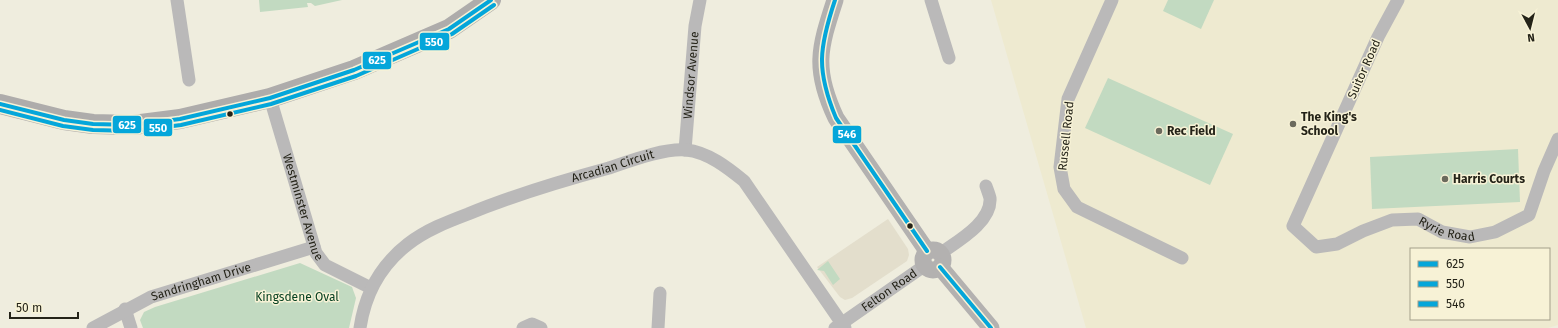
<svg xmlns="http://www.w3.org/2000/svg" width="1558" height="328" font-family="'Fira Sans',sans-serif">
<rect width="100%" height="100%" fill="#efedde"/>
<path fill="#e3decc" d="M888 219 908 249 909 255 907 261 852 298 845 300 840 297 817 267Z"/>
<path fill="#eeead0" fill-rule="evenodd" d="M991 0H1558V325L1548 328H1086ZM1411 249H1549V319H1411Z"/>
<g fill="#c2dac1">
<path d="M259 0H342L315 6 311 3H307L308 7 260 12Z"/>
<path d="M1168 0H1214L1201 29 1163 11Z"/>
<path d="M1108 78 1233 134 1210 185 1085 128Z"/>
<path d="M1518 149 1520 202 1372 209 1370 157Z"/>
<path d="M828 261 840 279 833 285 824 271 817 270Z"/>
<path d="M300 263 352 287 356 298 349 328H143L140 320 144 312 155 307Z"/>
</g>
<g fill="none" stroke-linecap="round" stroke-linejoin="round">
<g stroke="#bab9b9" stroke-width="13">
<path d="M177 0 189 80"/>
<path d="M931 0 949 58"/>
<path d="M1112 0 1068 99 1060 167 1064 189 1077 207 1182 258"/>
<path id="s1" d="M1398 0 1378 37 1293 226 1316 247 1337 244 1363 231 1392 220 1418 219 1442 232 1470 237 1495 232 1529 215 1544 171 1558 139"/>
<path id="s2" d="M270 98 316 253 325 265 371 288"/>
<path id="s3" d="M685 150 695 26 700 0"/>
<path d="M941 253C958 241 992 222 990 198 989 194 987 189 986 186"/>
<path d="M125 309 131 328"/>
<path id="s4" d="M93 328 151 297 314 247"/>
<path id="s5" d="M360 328C365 294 381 265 408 244 426 230 447 222 468 214 514 195 561 181 609 168 630 161 664 148 686 150 708 152 728 168 744 181L845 328"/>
<path d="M523 328 532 324 541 328"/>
<path d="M658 328 660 293"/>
<path id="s6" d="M835 328 924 266"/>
</g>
<g stroke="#b3b1b0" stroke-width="17">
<path d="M835 0C819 49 813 69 836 118L927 251"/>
<circle cx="933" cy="260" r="10"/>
<path d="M940 267 991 328"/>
</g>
<path stroke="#aeacab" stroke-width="20" d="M0 104 64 120 93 124 133 125 180 119 270 98 354 70 449 29 491 0"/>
<defs>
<path id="bus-1" d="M0 104 64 120 93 124 133 125 180 119 270 98 354 70 449 29 491 0"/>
<path id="bus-2" d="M0 110 63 126 93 130 133 131 181 125 271 104 356 76 452 34 494 5"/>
<g id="bus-3">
<path d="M835 0C819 48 816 70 836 118L927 251"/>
<path d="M940 267 991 328"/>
</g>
</defs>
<use href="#bus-1" stroke="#f7f2d6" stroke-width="7"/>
<use href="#bus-2" stroke="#f7f2d6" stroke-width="7"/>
<use href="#bus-3" stroke="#f7f2d6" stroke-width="7"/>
<use href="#bus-1" stroke="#04a6da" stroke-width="4"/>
<use href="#bus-2" stroke="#04a6da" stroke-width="4"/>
<use href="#bus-3" stroke="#04a6da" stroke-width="4"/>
</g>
<g fill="#242318" stroke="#f7f2d6" stroke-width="1.5">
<circle cx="230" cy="114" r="3.5"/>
<circle cx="910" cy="226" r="3.5"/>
</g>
<g fill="#6b6a5d" stroke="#f7f2d6" stroke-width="1.5">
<circle cx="1293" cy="124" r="4"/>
<circle cx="1159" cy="131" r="4"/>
<circle cx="1445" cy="179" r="4"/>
</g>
<g text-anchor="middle" stroke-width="3" stroke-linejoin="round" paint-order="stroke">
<g font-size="12" fill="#242318" stroke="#f7f2d6">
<text transform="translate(1364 69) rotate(-66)" y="4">Suitor Road</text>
<text dy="4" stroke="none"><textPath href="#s3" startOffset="75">Windsor Avenue</textPath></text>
<text transform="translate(1066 136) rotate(-84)" y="4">Russell Road</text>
<text dy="4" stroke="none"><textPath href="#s5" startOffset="319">Arcadian Circuit</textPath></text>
<text dy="4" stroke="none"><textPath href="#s2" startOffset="114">Westminster Avenue</textPath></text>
<text dy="4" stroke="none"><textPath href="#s1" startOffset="419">Ryrie Road</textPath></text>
<text dy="4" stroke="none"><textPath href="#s4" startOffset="118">Sandringham Drive</textPath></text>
<text dy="4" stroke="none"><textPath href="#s6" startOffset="66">Felton Road</textPath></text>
</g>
<g font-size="12" font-weight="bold" fill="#242318" stroke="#f7f2d6" text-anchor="start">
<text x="1301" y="121">The King's<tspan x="1301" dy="14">School</tspan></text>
<text x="1167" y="135">Rec Field</text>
<text x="1453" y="183">Harris Courts</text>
</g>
<g font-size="12" fill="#074121" stroke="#f7f2d6">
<text x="297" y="301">Kingsdene Oval</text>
</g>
</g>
<g stroke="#f7f2d6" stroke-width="1.5">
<rect x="419" y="32" width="31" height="19" rx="4" fill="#04a6da"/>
<rect x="362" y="51" width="30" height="19" rx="4" fill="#04a6da"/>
<rect x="112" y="115" width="30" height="19" rx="4" fill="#04a6da"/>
<rect x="143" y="118" width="30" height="19" rx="4" fill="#04a6da"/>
<rect x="832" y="125" width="30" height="19" rx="4" fill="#04a6da"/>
</g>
<g font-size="11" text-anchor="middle" font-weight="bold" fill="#fff">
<text x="434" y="46">550</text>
<text x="377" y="64">625</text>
<text x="127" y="129">625</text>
<text x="158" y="132">550</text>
<text x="847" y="138">546</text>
</g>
<rect x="1410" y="248" width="140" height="72" fill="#f7f2d6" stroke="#a39f8a"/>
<rect x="1418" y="261" width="20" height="6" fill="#04a6da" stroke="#a39f8a"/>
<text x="1446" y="268" font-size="12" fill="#242318">625</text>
<rect x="1418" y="281" width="20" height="6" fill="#04a6da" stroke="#a39f8a"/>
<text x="1446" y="288" font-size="12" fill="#242318">550</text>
<rect x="1418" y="301" width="20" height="6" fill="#04a6da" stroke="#a39f8a"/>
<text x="1446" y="308" font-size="12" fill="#242318">546</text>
<g transform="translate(1530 28) rotate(173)" stroke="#f7f2d6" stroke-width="3" paint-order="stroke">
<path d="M0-3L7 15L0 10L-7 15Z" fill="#242318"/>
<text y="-6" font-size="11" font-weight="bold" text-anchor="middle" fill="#242318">N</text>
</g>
<path d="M10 312v6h68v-6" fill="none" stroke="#242318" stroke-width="2"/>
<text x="16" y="312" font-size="12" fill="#242318" stroke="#f7f2d6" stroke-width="3" paint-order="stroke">50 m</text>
</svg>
